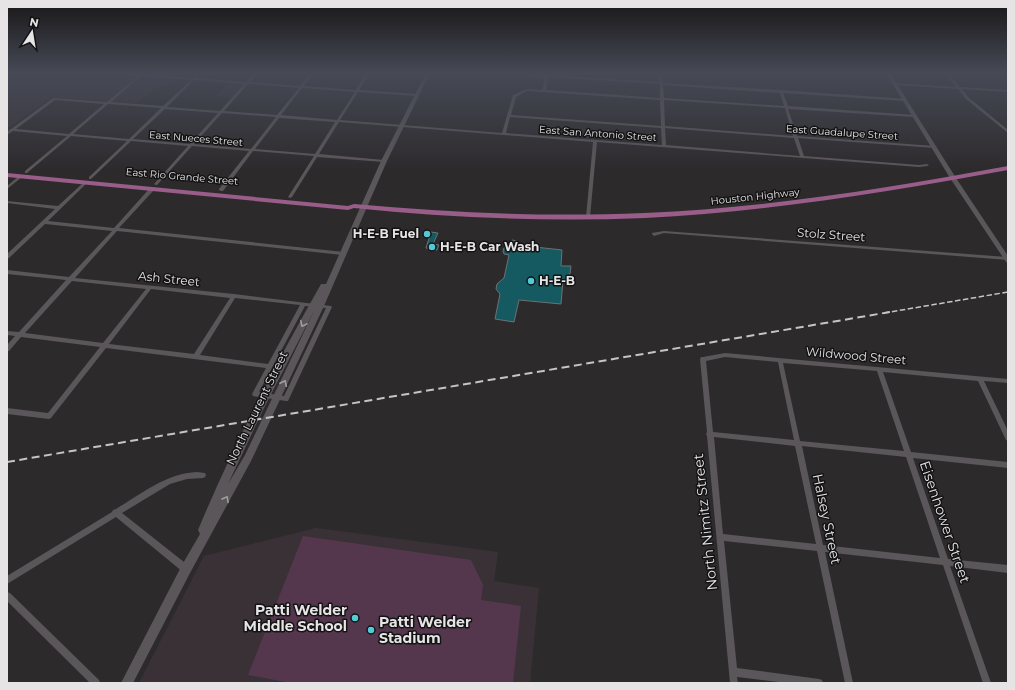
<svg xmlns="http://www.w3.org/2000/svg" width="1015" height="690" font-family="Montserrat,sans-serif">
<rect width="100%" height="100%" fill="#2d2a2c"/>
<g fill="#3a3137">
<path d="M7 73H93L174 79 165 87H156L137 103 51 97 11 127H7Z"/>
<path d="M229 83 243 84 231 97 216 96Z"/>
<path d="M316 528 498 552 494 581 539 588 530 683H139L204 556Z"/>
</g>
<path fill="#55374d" d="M303 536 471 560 483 585 481 600 521 606 513 683H291L248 675Z"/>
<g fill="#155a61" stroke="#6c7272">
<path d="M431 232 438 233 433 244 439 245 437 250 426 248Z"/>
<path d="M512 240 517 241V245L562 250 561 266H571L569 281 563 280 561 304 519 300 514 322 495 319 500 294 496 289 497 284 504 278 509 255 504 254 503 251 504 248 512 244Z"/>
</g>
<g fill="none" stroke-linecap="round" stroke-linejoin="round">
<g fill="#5b5659" fill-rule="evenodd">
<path d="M106 73 141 74 193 78 198 73H202L196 78 246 82 254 73H258L250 82 300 86 310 73H314L304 86 356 90 366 73H370L359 90 417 94 419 95 417 96 358 92 340 120 502 133 513 95 527 89 542 90 545 77 505 74 503 73H522L659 82V79L656 73H660L663 79V83L781 90 906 99V101H905L783 93 788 106 915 115 917 116 915 117 788 109 797 136 935 146 937 147 935 148 798 138 804 156 919 165 927 164 929 165 927 166 919 167 597 142 590 217 588 218 586 217 593 142 339 122 319 154 384 160 386 161 384 162 317 157 292 197 290 198 288 197 314 156 253 151 223 191H221L219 190V189L249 151 192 146 157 185H156L154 184 155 183 188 146 131 141 91 179H89V177L127 141 71 136 27 173H25V171L67 136 13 131 7 135V132L10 129H11L53 98 107 102 138 76 108 74ZM141 76 191 80 163 106 111 102ZM548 77 660 84V98L546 90ZM194 80 244 84 220 111 167 107ZM248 84 299 88 277 115 224 111ZM663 85 780 93 784 106 664 98ZM302 88 355 92 337 120 281 115ZM527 91 660 100 661 126 511 115 516 97ZM55 100 104 104 69 134 16 129ZM664 100 785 108 793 136 665 126ZM108 104 161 108 129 139 73 134ZM165 109 218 113 190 144 133 139ZM222 113 276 117 251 149 194 144ZM510 117 661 128 662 145 506 133ZM279 118 335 122 315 154 255 149ZM665 128 794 138 800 156 666 145Z"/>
<path d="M945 73H949L960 87 1008 90V92L962 89 968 97 1008 130V133L966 99 958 89 895 85 893 84 895 83 956 87Z"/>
<path d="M19 176H20L22 177 7 189V186Z"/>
<path d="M84 182H85L87 183 48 221 114 228 150 188H152L154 189V190L119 228 344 252V254L342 255 117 231 75 278 234 294 331 306 332 307 288 401H286L253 396 252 394 266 368 106 348 51 418 49 419 7 414V408L48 413 100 347 21 337 9 351H7V345L15 336 7 335V331L19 332 66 280 7 274V270L69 277 112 231 45 224 9 258 7 259V254L55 209 7 203V201L58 206ZM72 281 146 289 103 343 25 333ZM151 289 230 298 194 354 109 344ZM235 298 300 305 268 364 200 355ZM305 306 326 308 284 396 259 392Z"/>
<path d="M664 231 1007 257 1008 258V260L664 233 654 236 652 234V233Z"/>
<path d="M725 353 1008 379V383L984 381 1008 431V441L1006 440 978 381 883 372 911 452 1008 462V468L913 458 948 559 1008 565V573L950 566 991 683H983L943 565 825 552 853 683H845L817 551 724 541 737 668 819 679 822 680 823 683H787L737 677 738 683H730L707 436 706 434 707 432 700 359 701 357H703ZM725 357 778 362 794 440 713 432 706 361ZM783 363 877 371 904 451 800 441ZM714 437 795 446 816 544 723 534ZM802 446 906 457 940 558 823 545Z"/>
<path d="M197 472 205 473 206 475 205 477 203 478 187 479 170 484 122 513 189 566 190 569 189 572 186 573 183 572 116 517 7 584V576L112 512 113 510 116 509C141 494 167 473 197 472Z"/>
<path d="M7 592 10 593 99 680 100 683H90L7 601Z"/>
</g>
<path fill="#5b5659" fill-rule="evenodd" d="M886 73H890L956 178 1008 256V263L1006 262 950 178Z"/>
<path fill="#5b5659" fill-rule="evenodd" d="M426 73H430L387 161 324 306 251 461 190 573 133 683H121L182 565 200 534 198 530C233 446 276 363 321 284H326L381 161ZM314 311 245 455 228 484 264 408Z"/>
<path fill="#985d89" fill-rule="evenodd" d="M1008 166V170C888 192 767 212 645 218 548 222 451 218 354 208L348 210 7 177V173L348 206 354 204C451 213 547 217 644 213 767 208 888 188 1008 166Z"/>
<path stroke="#c6c4c5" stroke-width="1.5" stroke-dasharray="5.5 2.5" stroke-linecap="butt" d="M884 313 1008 292"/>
<path stroke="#c6c4c5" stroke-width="2" stroke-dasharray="8 4.5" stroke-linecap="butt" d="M7 462 890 312"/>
</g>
<defs><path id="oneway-chevron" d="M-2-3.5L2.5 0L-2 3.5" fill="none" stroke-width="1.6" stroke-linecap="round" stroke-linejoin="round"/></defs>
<g stroke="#a09d9f">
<use href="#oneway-chevron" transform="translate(303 324) rotate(118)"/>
<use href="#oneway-chevron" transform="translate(284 383) rotate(-65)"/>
<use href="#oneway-chevron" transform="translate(226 499) rotate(-61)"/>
</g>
<linearGradient id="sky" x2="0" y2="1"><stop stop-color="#191718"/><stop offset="0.43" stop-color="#464a56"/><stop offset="1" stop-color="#464a56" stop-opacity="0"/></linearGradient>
<rect width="1015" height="170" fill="url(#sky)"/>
<g fill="#52cbd7" stroke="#141314" stroke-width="1.5">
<circle cx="427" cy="234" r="4"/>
<circle cx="432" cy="247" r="4"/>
<circle cx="531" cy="281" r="4"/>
<circle cx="355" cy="618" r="4"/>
<circle cx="371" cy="630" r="4"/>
</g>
<g text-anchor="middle" stroke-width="3" stroke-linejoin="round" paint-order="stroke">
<g font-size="10" fill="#e6e4e5" stroke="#141314">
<text transform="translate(842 132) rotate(4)" y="4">East Guadalupe Street</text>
<text transform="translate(598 133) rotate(4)" y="4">East San Antonio Street</text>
<text transform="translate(196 138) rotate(5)" y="4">East Nueces Street</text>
<text transform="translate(182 176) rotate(5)" y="4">East Rio Grande Street</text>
<text transform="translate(755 196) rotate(-6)" y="4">Houston Highway</text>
</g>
<g font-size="12" font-weight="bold" fill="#e6e4e5" stroke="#141314" text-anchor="start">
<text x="419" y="238" text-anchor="end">H-E-B Fuel</text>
<text x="440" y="251">H-E-B Car Wash</text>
<text x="539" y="285">H-E-B</text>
</g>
<g font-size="12" fill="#e6e4e5" stroke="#141314">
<text transform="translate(831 235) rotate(4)" y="4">Stolz Street</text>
<text transform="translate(169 279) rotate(6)" y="4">Ash Street</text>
<text transform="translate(856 356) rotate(5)" y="4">Wildwood Street</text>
<text transform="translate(257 408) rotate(-64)" y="4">North Laurent Street</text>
</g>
<g font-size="14" fill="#e6e4e5" stroke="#141314">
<text transform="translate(827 519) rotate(78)" y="5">Halsey Street</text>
<text transform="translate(705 522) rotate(-96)" y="5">North Nimitz Street</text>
<text transform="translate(945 522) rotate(71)" y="5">Eisenhower Street</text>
</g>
<g font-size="14" font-weight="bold" fill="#e6e4e5" stroke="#141314" text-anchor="end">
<text x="347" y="615">Patti Welder<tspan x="347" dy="16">Middle School</tspan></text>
<text x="379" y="627" text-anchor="start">Patti Welder<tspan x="379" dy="16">Stadium</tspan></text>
</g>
</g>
<rect width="1015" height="690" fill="none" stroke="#e6e4e5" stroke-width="16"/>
<g transform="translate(32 32) rotate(12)" stroke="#141314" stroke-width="3" paint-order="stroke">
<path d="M0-3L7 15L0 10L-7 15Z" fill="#e6e4e5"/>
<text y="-6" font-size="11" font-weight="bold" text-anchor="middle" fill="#e6e4e5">N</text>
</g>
</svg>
